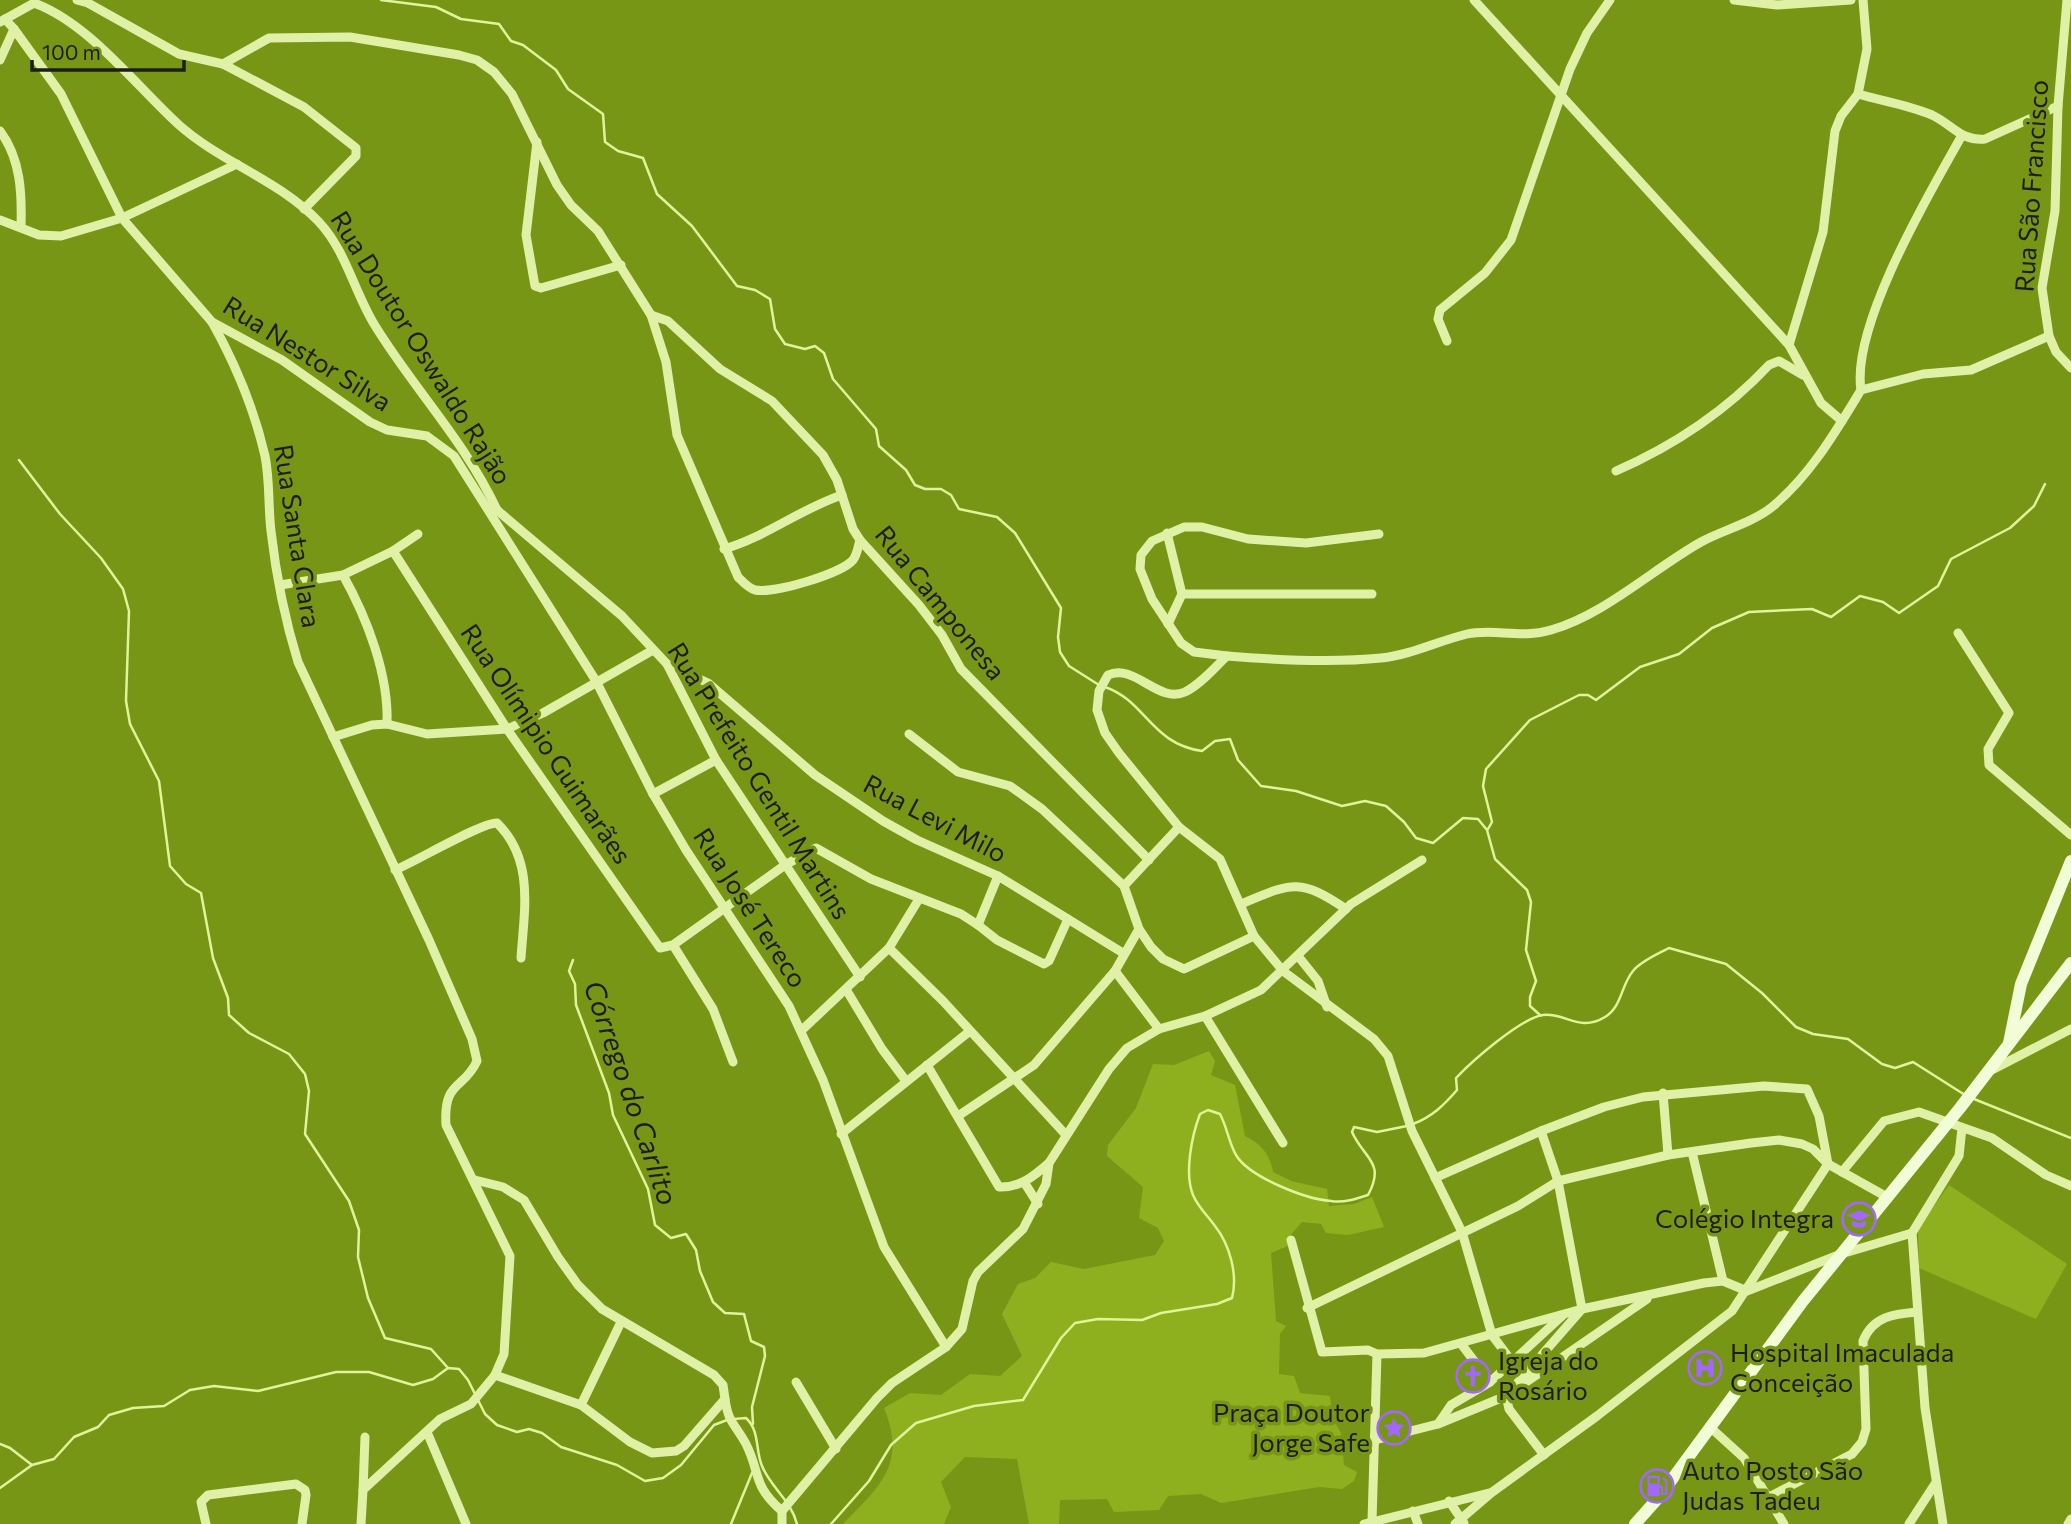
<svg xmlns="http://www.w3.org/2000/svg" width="2071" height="1524" font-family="Commissioner,sans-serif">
<rect width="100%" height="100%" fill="#779616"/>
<g fill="#8eb01e">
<path d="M1209 1051 1215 1061 1211 1075 1235 1085 1245 1136C1261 1144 1270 1154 1273 1172L1291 1181 1327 1189 1329 1206 1354 1204 1372 1197 1384 1227 1348 1235 1326 1233 1321 1224 1302 1222 1287 1239 1288 1246 1271 1253 1276 1321 1286 1326 1280 1334 1279 1374 1294 1376 1300 1393 1330 1396 1333 1419 1341 1433 1344 1465 1357 1472 1354 1481 1342 1489 1319 1487 1221 1503 1201 1494 1168 1496 1159 1510 1114 1512 1107 1499 1060 1500 1059 1524H1029L1017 1459 965 1457 941 1482 951 1507 944 1524H843C880 1486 907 1465 884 1408L910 1393 941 1395 970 1374 1000 1376 1022 1356 1002 1314 1018 1284 1035 1278 1051 1262 1084 1269 1155 1255 1164 1241 1158 1228 1139 1218 1143 1187 1107 1156 1108 1145 1136 1108 1153 1064 1174 1065Z"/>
<path d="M1949 1185 2067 1264 2036 1319 1919 1268 1918 1228Z"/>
</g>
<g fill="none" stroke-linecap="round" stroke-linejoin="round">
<g stroke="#e0f499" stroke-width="2.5">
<path d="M381 0 436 7 461 19 499 24 511 41 523 45 556 70 568 89 603 114 605 142 618 151 643 158 657 194 692 226 737 286 755 290 770 299 775 329 785 344 805 349 815 346 824 353 833 379 876 429 879 446 906 470 915 485 925 489H941L951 495 959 509 997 517 1015 533 1061 608 1058 637 1060 652 1069 666 1099 685"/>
<path d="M19 460 60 514 101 558 123 589 129 611 126 701 130 724 159 781 170 866 186 884 201 893 213 958 228 998 229 1015 249 1033 289 1054 305 1074 309 1091 305 1134 349 1201 359 1230 358 1257 368 1298 385 1338 431 1349 448 1368"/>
<path d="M1105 687C1146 701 1151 744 1202 751L1215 741 1230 739 1238 760 1261 786 1296 791 1342 806 1365 801 1386 806 1404 822 1416 838 1433 843 1463 818 1478 819 1487 830 1495 859 1527 890 1531 902 1526 950 1536 981 1530 997V1006L1540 1015"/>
<path d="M1488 829 1492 822 1483 786 1486 769 1530 720 1579 695H1588L1596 700 1640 667 1679 654 1712 628 1749 612 1812 609 1831 617 1860 596 1883 602 1899 613 1938 586 1951 559 2010 528 2034 506 2045 484"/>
<path d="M573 960 569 971 575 984 576 1005 609 1093 613 1115 648 1189 655 1225 671 1238 686 1234 696 1250 700 1271 713 1302 725 1313 744 1314 751 1341 764 1347 765 1356 752 1407 753 1424"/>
<path d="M1974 1099 2071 1138"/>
<path d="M1413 1124C1432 1117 1444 1105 1457 1090L1456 1078C1472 1061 1521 1018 1543 1015 1565 1012 1579 1033 1605 1017 1622 1007 1621 985 1633 971 1641 961 1658 954 1669 948L1726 964 1762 993 1796 1027 1813 1034 1848 1039 1882 1064 1895 1068 1913 1062 1965 1095"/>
<path d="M734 1419 746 1418C760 1431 755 1449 762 1466 771 1488 791 1500 797 1524"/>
<path d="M0 1444 10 1448 32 1465"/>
<path d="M0 1488 32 1465 54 1459 74 1437 98 1427 109 1415 133 1408 164 1406 190 1390 214 1386 258 1391 336 1372H369L413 1385 433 1379 448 1368 459 1369 468 1380 485 1414 497 1425 517 1432 529 1429 542 1433 561 1447 617 1465 645 1481 663 1478 681 1465 714 1425 727 1420"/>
<path d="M731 1524 752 1473"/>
<path d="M831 1524 869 1481 891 1445 916 1423 974 1406 1023 1400 1061 1338 1075 1323 1098 1319 1142 1320 1161 1313 1217 1304 1232 1298C1238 1275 1230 1245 1215 1226 1207 1215 1198 1207 1193 1195 1184 1173 1192 1135 1200 1114L1208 1110 1220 1114C1227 1127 1229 1143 1236 1155 1249 1177 1305 1199 1331 1201 1344 1203 1356 1199 1368 1195 1386 1162 1364 1159 1352 1132L1354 1127 1377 1132 1407 1126"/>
</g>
<g stroke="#e0f1a7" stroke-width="9">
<path d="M77 0 88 3 179 54 223 64 269 38 350 37 459 55 477 60 494 72 512 94 557 185 571 205 598 231 651 315 666 362 677 435 738 577C743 582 748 588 755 590 773 594 841 574 853 560 857 555 858 547 860 540"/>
<path d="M1474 0 1789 345 1821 403 1842 421"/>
<path d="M1734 0 1777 5 1851 0"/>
<path d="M1863 0 1867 49 1858 94C1882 101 1909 105 1932 115 1953 125 1960 141 1985 139L2058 106"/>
<path d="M2067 0 2058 106 2055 211 2042 288 2049 336 2056 352 2071 368"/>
<path d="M0 22 34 3C89 23 136 86 179 125 222 163 279 180 319 222 346 251 354 291 374 324 413 388 465 441 497 510"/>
<path d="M14 29 61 94 122 218 212 322 282 360 370 422 387 430 427 436 454 456 596 681 653 794 686 850 789 1006 823 1080 884 1247 946 1347"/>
<path d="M0 60 14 29 5 19"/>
<path d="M223 64 304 107 356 148V156L304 209"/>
<path d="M0 131C21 159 22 194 21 227"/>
<path d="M537 142 526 235 535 286 541 288 621 265"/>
<path d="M0 220 39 235 61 236 122 218 237 164"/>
<path d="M651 315 668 321 720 369 772 401 823 455 837 480 853 529 860 540 919 605 942 635 961 669 1149 860"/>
<path d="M212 322C236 365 254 408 265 456 270 481 268 506 271 531 276 575 285 620 298 662L429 940 472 1039 477 1061C464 1090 443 1080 446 1125L510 1256 504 1354 495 1375 471 1404 440 1419 363 1490 361 1524"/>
<path d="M1447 341 1438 319 1440 310 1485 273 1511 240 1570 69 1587 33 1610 0"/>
<path d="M1789 345 1823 232 1835 131 1841 116 1858 94"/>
<path d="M1861 390C1851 326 1929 194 1961 137"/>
<path d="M1861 390 1923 374 1971 370 2049 336"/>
<path d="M1616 471C1673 446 1726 411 1769 365L1779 361 1803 375"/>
<path d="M492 509 497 510 622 616 667 664 716 760 860 977"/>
<path d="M1167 533 1182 594 1168 624"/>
<path d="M724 549C766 537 800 509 842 495"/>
<path d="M393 551 418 534"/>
<path d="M343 575C367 618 389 675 387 724"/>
<path d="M280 585 343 575 393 551 507 729 660 948 673 945 785 865 816 848 871 879 961 914 978 925 998 876"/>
<path d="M1182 594H1372"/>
<path d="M1958 633 2009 713 1988 749 1989 765 2071 835"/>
<path d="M1227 656 1194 652 1181 643 1152 599 1140 569 1141 555 1152 541 1184 527H1202L1248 539 1306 543 1379 534"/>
<path d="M667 664 708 683 815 775 883 821 917 840 998 876 1123 953"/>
<path d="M909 734 958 772 1010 786 1042 809 1124 886 1139 929 1151 947 1163 959 1184 969 1254 936"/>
<path d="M333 737 372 725 387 724 427 734 507 729 543 713 653 650"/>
<path d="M653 794 716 760"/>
<path d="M395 870C415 862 482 822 497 823 535 860 524 911 521 958"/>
<path d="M1124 886 1179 827"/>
<path d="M1241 904C1291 883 1299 877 1346 909"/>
<path d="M978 925 997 940 1044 964 1049 961 1068 919"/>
<path d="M673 945 713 1009 733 1062"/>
<path d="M889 948 943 1001 1066 1135"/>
<path d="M1298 956 1318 981 1327 1007"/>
<path d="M1115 971 1159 1029"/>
<path d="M847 991 882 1049 906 1081"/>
<path d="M1205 1016 1283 1143"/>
<path d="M802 1030 889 948 919 899"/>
<path d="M927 1065 999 1187C1020 1188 1034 1176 1049 1163"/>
<path d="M1988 1072 2071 1029"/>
<path d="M1663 1093 1668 1155"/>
<path d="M958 1116 1034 1065 1115 971 1139 929"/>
<path d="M1541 1131 1558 1181 1582 1309 1506 1396 1509 1409 1544 1455"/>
<path d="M841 1134 970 1031"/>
<path d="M1692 1152 1723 1281"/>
<path d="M1842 1172 1884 1121 1919 1112 1992 1138 2046 1175 2071 1186"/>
<path d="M1435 1178 1541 1131 1604 1107 1643 1097 1764 1086 1807 1089 1819 1116 1828 1164 1732 1311 1597 1416 1491 1493 1455 1524"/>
<path d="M475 1180 503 1187 524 1200 558 1257 578 1285 602 1309 714 1375 723 1385 725 1399 684 1446 676 1451 652 1453 630 1442 581 1405 495 1375"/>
<path d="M1024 1182 1038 1204"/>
<path d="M1291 1240 1322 1352 1368 1350 1377 1354 1424 1353 1582 1309 1704 1283 1723 1281 1747 1291 1841 1254 1912 1233"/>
<path d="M1307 1308 1518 1206 1558 1181 1668 1155 1751 1143 1779 1140 1802 1144 1813 1149 1828 1164 1887 1197"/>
<path d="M1462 1345 1490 1382"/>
<path d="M1513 1363 1492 1335 1462 1232 1412 1131 1388 1056 1374 1039 1283 971 1254 936 1220 859 1179 827 1119 753 1105 733 1097 710 1099 691 1108 675C1135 663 1158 704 1185 692 1201 684 1214 668 1227 656 1276 660 1332 663 1381 658 1411 655 1438 641 1467 634 1494 628 1521 639 1551 630 1604 615 1653 569 1701 542 1723 530 1752 523 1772 507 1810 476 1836 431 1861 390"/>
<path d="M796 1382 836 1449"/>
<path d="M725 1399C728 1423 736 1425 746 1444 761 1474 752 1485 782 1511"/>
<path d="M581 1405 621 1322"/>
<path d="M1438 1424 1451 1405 1490 1382 1562 1316"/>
<path d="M1711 1428 1744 1458 1784 1524"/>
<path d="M427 1432 466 1524"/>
<path d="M1375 1440 1438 1424 1506 1396 1647 1299"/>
<path d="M363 1490 365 1437"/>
<path d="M1767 1498 1852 1454 1862 1442 1866 1429 1863 1341C1873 1316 1894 1314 1917 1312"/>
<path d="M1449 1501 1464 1523"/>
<path d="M1413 1511 1418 1524"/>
<path d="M1372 1521 1377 1354"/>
<path d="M206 1524 201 1502 208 1495 296 1484 305 1490 306 1495 302 1524"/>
<path d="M782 1524V1511L787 1505 877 1398 892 1383 946 1347 962 1329 973 1281 978 1272 1023 1229 1046 1184 1049 1163 1109 1069 1127 1048 1159 1029 1205 1016 1261 990 1351 904 1422 860"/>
<path d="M1364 1524 1489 1493"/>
<path d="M1909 1524 1935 1484"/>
<path d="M1943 1524 1925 1408 1912 1233 1959 1156 1962 1128"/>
<path d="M2068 1524 2071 1519"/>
</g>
<g stroke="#f2fcd6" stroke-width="12">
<path d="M2009 1043 2021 984 2071 861"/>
<path d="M1635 1524 1659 1497 1803 1301 1960 1108 2071 963"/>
</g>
</g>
<defs>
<symbol id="school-ring" viewBox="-11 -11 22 22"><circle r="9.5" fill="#779616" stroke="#a367ff" stroke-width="1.5"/><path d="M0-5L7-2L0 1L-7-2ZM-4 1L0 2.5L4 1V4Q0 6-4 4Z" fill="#a367ff"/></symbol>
<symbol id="hospital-ring" viewBox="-11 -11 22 22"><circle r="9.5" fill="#779616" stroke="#a367ff" stroke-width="1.5"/><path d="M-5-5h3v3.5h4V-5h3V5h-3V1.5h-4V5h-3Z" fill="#a367ff"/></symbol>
<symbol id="church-ring" viewBox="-11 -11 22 22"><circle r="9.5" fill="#779616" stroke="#a367ff" stroke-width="1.5"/><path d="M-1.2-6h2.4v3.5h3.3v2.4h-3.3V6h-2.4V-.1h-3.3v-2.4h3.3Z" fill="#a367ff"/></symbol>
<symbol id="sight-ring" viewBox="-11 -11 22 22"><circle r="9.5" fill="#779616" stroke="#a367ff" stroke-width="1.5"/><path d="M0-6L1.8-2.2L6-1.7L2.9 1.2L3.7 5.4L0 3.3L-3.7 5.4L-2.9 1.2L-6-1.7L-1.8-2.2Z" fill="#a367ff"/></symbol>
<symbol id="fuel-ring" viewBox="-11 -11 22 22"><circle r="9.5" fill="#779616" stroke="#a367ff" stroke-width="1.5"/><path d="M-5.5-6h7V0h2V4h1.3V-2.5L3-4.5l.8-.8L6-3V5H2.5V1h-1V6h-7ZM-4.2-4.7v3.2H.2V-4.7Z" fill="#a367ff"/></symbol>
</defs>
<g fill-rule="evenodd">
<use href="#school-ring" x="1840" y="1200" width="38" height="38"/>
<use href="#hospital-ring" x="1686" y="1349" width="38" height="38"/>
<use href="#church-ring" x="1454" y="1357" width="38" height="38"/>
<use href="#sight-ring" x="1375" y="1409" width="38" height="38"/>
<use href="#fuel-ring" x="1638" y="1467" width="38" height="38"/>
</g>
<g text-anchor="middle" stroke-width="7" stroke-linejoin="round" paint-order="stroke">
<g font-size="26" fill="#1d1d1d" stroke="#779616">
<text transform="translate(2032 186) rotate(-86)" y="9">Rua São Francisco</text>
<text transform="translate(421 348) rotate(58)" y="9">Rua Doutor Oswaldo Rajão</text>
<text transform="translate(307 354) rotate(32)" y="9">Rua Nestor Silva</text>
<text transform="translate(297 536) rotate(81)" y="9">Rua Santa Clara</text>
<text transform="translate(940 603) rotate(51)" y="9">Rua Camponesa</text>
<text transform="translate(546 744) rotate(56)" y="9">Rua Olímipio Guimarães</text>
<text transform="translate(759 781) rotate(58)" y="9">Rua Prefeito Gentil Martins</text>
<text transform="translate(935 819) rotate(28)" y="9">Rua Levi Milo</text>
<text transform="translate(750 908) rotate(57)" y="9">Rua José Tereco</text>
</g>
<g font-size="26" fill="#1d1d1d" stroke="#779616" text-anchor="start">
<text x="1834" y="1228" text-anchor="end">Colégio Integra</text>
<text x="1730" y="1362">Hospital Imaculada<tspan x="1730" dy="30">Conceição</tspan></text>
<text x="1498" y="1370">Igreja do<tspan x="1498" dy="30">Rosário</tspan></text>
<text x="1370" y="1422" text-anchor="end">Praça Doutor<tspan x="1370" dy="30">Jorge Safe</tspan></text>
<text x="1682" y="1480">Auto Posto São<tspan x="1682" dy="30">Judas Tadeu</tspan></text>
</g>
<g font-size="28" font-style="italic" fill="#1c1d19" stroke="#779616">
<text transform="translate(631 1093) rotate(71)" y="10">Córrego do Carlito</text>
</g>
</g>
<path d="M32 60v10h152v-10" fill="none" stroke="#1d1d1d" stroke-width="3.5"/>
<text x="42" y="60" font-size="21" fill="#1d1d1d" stroke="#779616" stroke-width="5" paint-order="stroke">100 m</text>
</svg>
